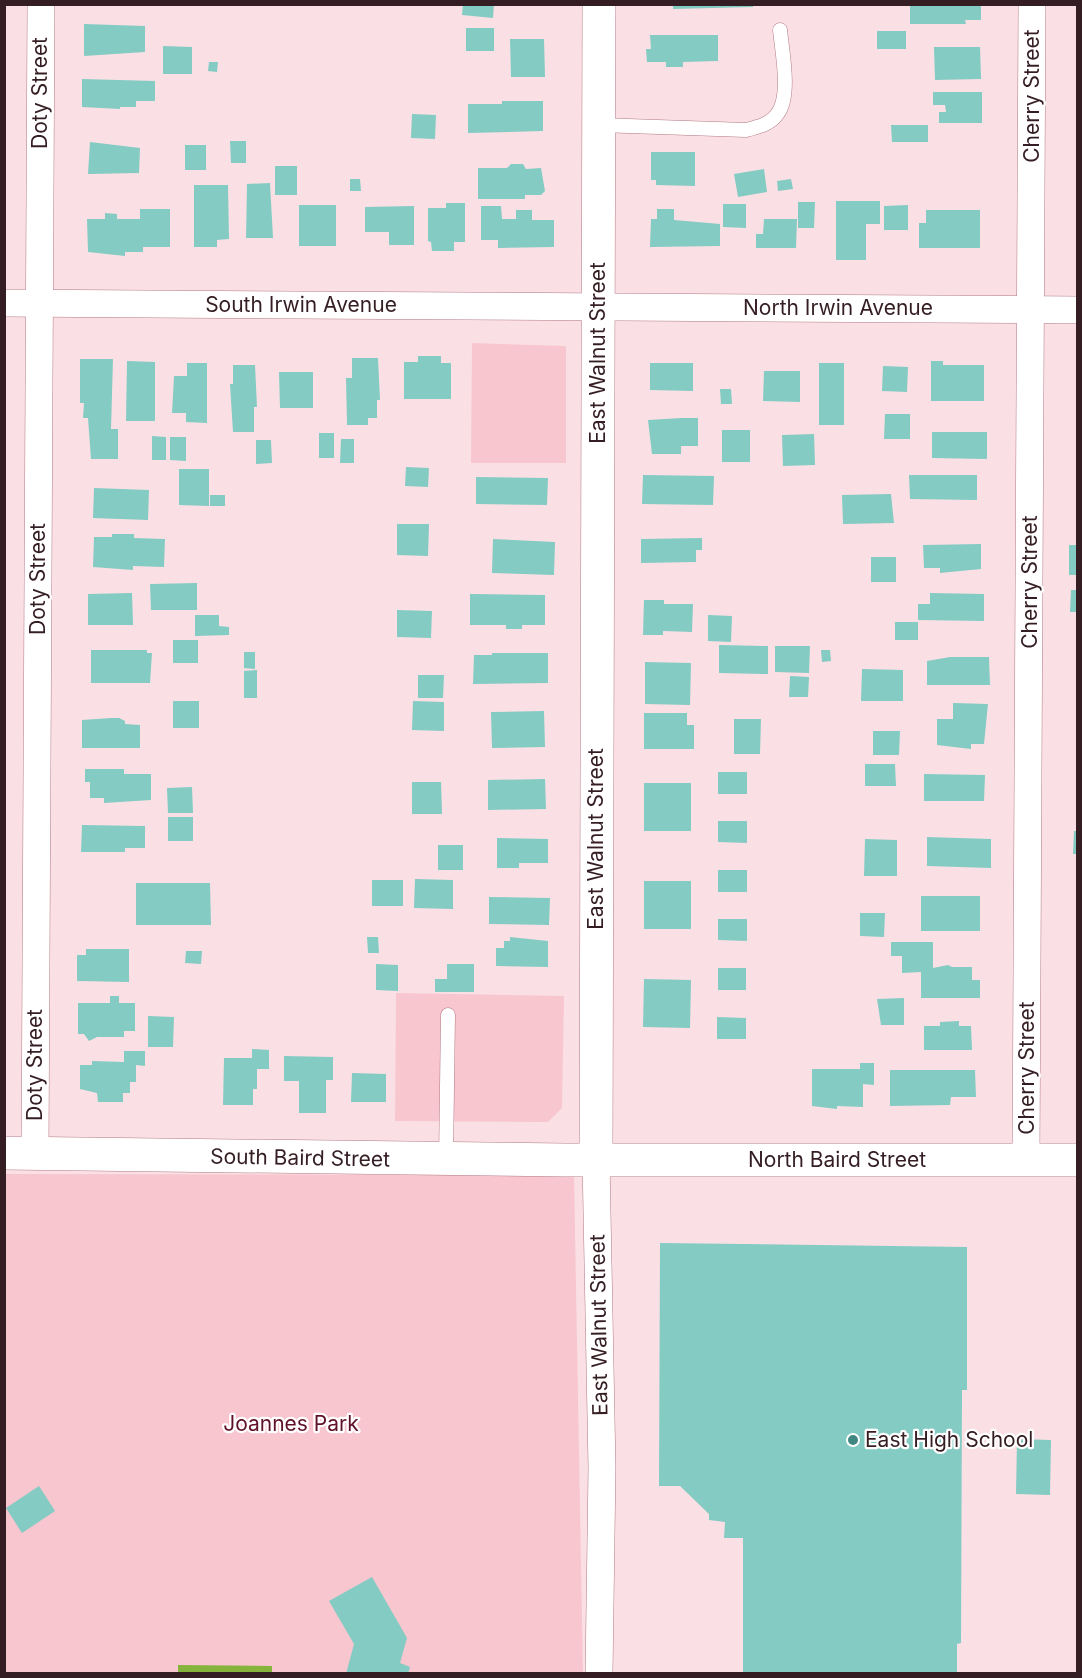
<svg xmlns="http://www.w3.org/2000/svg" width="1082" height="1678" font-family="Inter,sans-serif">
<rect width="100%" height="100%" fill="#fae0e4"/>
<g fill="#f7c6ce">
<path d="M472 343 566 346V463H471Z"/>
<path d="M396 993 564 996 562 1108 548 1122 395 1121Z"/>
<path d="M5 1174 574 1175 583 1673 5 1674Z"/>
</g>
<path fill="#86b33c" d="M178 1665 272 1666V1673H178Z"/>
<g fill="#83cbc3">
<path d="M463 4H494L493 18 462 15Z"/>
<path d="M910 4H981V20H965L966 24H910Z"/>
<path d="M673 5H753V7L673 9Z"/>
<path d="M84 24 145 26V52L84 56Z"/>
<rect x="466" y="28" width="28" height="23"/>
<rect x="877" y="31" width="29" height="18"/>
<path d="M650 35H718V61L683 62V67H666V62H647L646 49H651Z"/>
<path d="M510 39H544L545 77H511Z"/>
<path d="M163 46 192 47V74H163Z"/>
<path d="M934 47H980L981 79 935 80Z"/>
<path d="M209 62H218L217 72 208 71Z"/>
<path d="M82 79 155 81V101H136V107H120V109L82 107Z"/>
<path d="M933 92H982V123H939V112H946L945 105H933Z"/>
<path d="M502 101H543V131L468 133V104H502Z"/>
<path d="M412 114 436 115 435 139 411 138Z"/>
<path d="M891 125H928V142H892Z"/>
<path d="M230 141H246V163H231Z"/>
<path d="M90 142 140 148 139 173 88 174Z"/>
<rect x="185" y="145" width="21" height="25"/>
<path d="M651 152H695V186L656 185V180H651Z"/>
<path d="M511 164H523L526 169 541 168 545 191 541 195H525V199H478V168H507Z"/>
<rect x="275" y="166" width="22" height="29"/>
<path d="M764 169 767 192 738 197 734 174Z"/>
<path d="M350 179H360L361 191H350Z"/>
<path d="M791 179 793 189 778 191 777 181Z"/>
<path d="M270 183 273 238H246L247 184Z"/>
<path d="M194 185H228L229 239 217 240V247H194Z"/>
<path d="M836 201H880V224H866V260H836Z"/>
<path d="M798 202H815L814 228H798Z"/>
<path d="M446 203H465V242H454V251H432L431 242 428 241V208H446Z"/>
<path d="M723 204H746V228L723 227Z"/>
<rect x="299" y="205" width="37" height="41"/>
<path d="M908 205V230H884V206Z"/>
<path d="M414 206V245H389V232H365V207Z"/>
<path d="M481 206H501L502 219H516V210H532V220H554V247L498 248V240H481Z"/>
<path d="M140 209H170V247H143V252H125V256L88 252 87 219H105V213L117 214V219H140Z"/>
<path d="M657 209H674V220L720 224V246L650 247 651 219H657Z"/>
<path d="M926 210H980V248H919V223H926Z"/>
<path d="M764 219H797L796 248H756V234H763Z"/>
<path d="M418 356H441V363H451V399H404V362H418Z"/>
<path d="M352 358H378L380 400H377V418H368V425H347L346 378H352Z"/>
<path d="M80 359H113L111 429H118V459H91L88 418H83L84 403H80Z"/>
<path d="M127 361 155 362V421H126Z"/>
<path d="M931 361H943V365H984V401H931Z"/>
<path d="M187 363H207V423L186 422V413H172L174 376H187Z"/>
<path d="M650 363H693V391L650 390Z"/>
<rect x="819" y="363" width="25" height="62"/>
<path d="M233 365H255L257 407H254V432H233L230 384H233Z"/>
<path d="M883 366 908 367 907 392 882 391Z"/>
<path d="M764 371H800V402L763 401Z"/>
<path d="M279 372H313V408H280Z"/>
<path d="M720 389H731L732 404H721Z"/>
<path d="M885 414H910V439H884Z"/>
<path d="M681 418H698V446H681V454H652L648 420Z"/>
<rect x="722" y="430" width="28" height="32"/>
<path d="M932 432H987V459L932 458Z"/>
<rect x="319" y="433" width="15" height="25"/>
<path d="M814 434 815 465 783 466 782 435Z"/>
<path d="M152 436 166 437V460H152Z"/>
<path d="M170 437H186V461L170 460Z"/>
<path d="M341 439H354V463H340Z"/>
<path d="M256 440H271L272 463 256 464Z"/>
<path d="M406 467 429 468 428 487 405 486Z"/>
<path d="M179 469H209V506L179 505Z"/>
<path d="M643 475 714 476 713 505 642 504Z"/>
<path d="M909 475H977V500L910 499Z"/>
<path d="M476 477 548 478 547 505 476 504Z"/>
<path d="M94 488 149 490 148 520 93 518Z"/>
<path d="M891 494 894 523 843 524 842 495Z"/>
<rect x="210" y="495" width="15" height="11"/>
<path d="M397 524H429L428 556 397 555Z"/>
<path d="M112 534H134V538L165 539 164 567 133 566V570L93 567 94 537H112Z"/>
<path d="M702 538V550H696V562L641 563V539Z"/>
<path d="M493 539 555 542 554 575 492 573Z"/>
<path d="M981 544V569L940 573V568H924L923 545Z"/>
<rect x="1069" y="545" width="9" height="30"/>
<rect x="871" y="557" width="25" height="25"/>
<path d="M197 583V610H151L150 584Z"/>
<path d="M1071 590H1078V612H1070Z"/>
<path d="M132 593 133 625H88V594Z"/>
<path d="M930 593 984 594V621L918 620V604H930Z"/>
<path d="M470 594 545 595V625H522V629H506V625H470Z"/>
<path d="M644 600H664V604H693L692 632 663 631V635H643Z"/>
<path d="M397 610 432 611 431 638 397 637Z"/>
<path d="M195 615H219V626L229 627V635L195 636Z"/>
<path d="M708 615 732 616 731 642 708 641Z"/>
<rect x="895" y="622" width="23" height="18"/>
<rect x="173" y="640" width="25" height="23"/>
<path d="M719 645 768 646V674L719 673Z"/>
<path d="M775 646H810L809 673 775 672Z"/>
<path d="M91 650H147V653H152L150 683H91Z"/>
<path d="M821 650H830L831 661 822 662Z"/>
<path d="M244 652H255V669L244 668Z"/>
<path d="M492 653H548V683L473 684 474 655H492Z"/>
<path d="M950 657H989L990 685H927V661Z"/>
<path d="M645 662 691 663 690 705 645 704Z"/>
<path d="M862 669 903 670V701H861Z"/>
<path d="M257 670V698H244V671Z"/>
<path d="M418 675H444L443 698H418Z"/>
<path d="M790 676 809 677 808 697H789Z"/>
<rect x="173" y="701" width="26" height="27"/>
<path d="M413 701 444 702V731L412 730Z"/>
<path d="M953 703 988 704 984 744H971V749L937 745V719H953Z"/>
<path d="M544 711 545 747 492 748 491 712Z"/>
<path d="M644 713H687V725H694V749H644Z"/>
<path d="M111 718H119L125 721V724L140 725V748H82V720Z"/>
<path d="M734 719H761L760 754H734Z"/>
<path d="M873 731H900L899 755H873Z"/>
<path d="M865 764H895L896 786H865Z"/>
<path d="M85 769H124V774H151V800L104 803V798H90V782H85Z"/>
<rect x="718" y="772" width="29" height="22"/>
<path d="M924 774 985 775 984 801H924Z"/>
<path d="M545 779 546 809 488 810V780Z"/>
<path d="M412 782H441L442 814H412Z"/>
<rect x="644" y="783" width="47" height="48"/>
<path d="M192 787 193 813H168L167 788Z"/>
<rect x="168" y="817" width="25" height="24"/>
<path d="M718 821H747V843L718 842Z"/>
<path d="M82 825 145 826V848H125V852H81Z"/>
<path d="M1074 831H1078V854H1073Z"/>
<path d="M927 837 991 839V868L927 866Z"/>
<path d="M497 838 548 839V863H519V868H497Z"/>
<path d="M865 839 897 840V876H864Z"/>
<rect x="438" y="845" width="25" height="25"/>
<rect x="718" y="870" width="29" height="22"/>
<path d="M415 879 453 880V909L414 908Z"/>
<rect x="372" y="880" width="31" height="26"/>
<rect x="644" y="881" width="47" height="48"/>
<path d="M136 883H210L211 925H136Z"/>
<rect x="921" y="896" width="59" height="35"/>
<path d="M489 897 550 898 549 925 489 924Z"/>
<path d="M860 913H885L884 937 860 936Z"/>
<path d="M718 919H747V941L718 940Z"/>
<path d="M367 937H378L379 953H368Z"/>
<path d="M510 937 548 941V967L496 966V948H504V941H510Z"/>
<path d="M891 942H933V968L948 965 952 967H972V980H980V998H921V972L902 973V956H891Z"/>
<path d="M86 949H129V982L77 981V955H86Z"/>
<path d="M186 951H202L201 964 185 963Z"/>
<path d="M376 964 398 965V991L376 990Z"/>
<path d="M447 964H474V992H435V979H447Z"/>
<rect x="718" y="968" width="28" height="22"/>
<path d="M644 979 691 980 690 1028 643 1027Z"/>
<path d="M110 996H119V1003H135V1031H124V1037H97L89 1041 84 1034H78V1003H110Z"/>
<path d="M904 998V1025H881L877 999Z"/>
<path d="M148 1016 174 1017 173 1047H148Z"/>
<path d="M717 1017 746 1018V1039H717Z"/>
<path d="M959 1021V1026H971L972 1050H924V1026H940V1022Z"/>
<path d="M252 1049 269 1050V1069H257V1089H253V1105H223L224 1058H252Z"/>
<path d="M124 1051H145V1066L136 1065V1082H130V1093H123V1102H98L97 1093 80 1089V1065H92V1061L124 1062Z"/>
<path d="M284 1056 333 1057V1080H326V1113H299V1081H284Z"/>
<path d="M860 1063H874V1085L863 1084V1107L837 1106V1109L812 1106V1069H860Z"/>
<path d="M890 1070H975L976 1097H951L950 1105 890 1106Z"/>
<path d="M352 1073 386 1074V1102H351Z"/>
<path d="M660 1243 967 1247V1390H962L961 1643 957 1644V1674H743V1538H724L725 1522 709 1520V1514L680 1486H659Z"/>
<path d="M1017 1439 1051 1440 1050 1495 1016 1494Z"/>
<path d="M39 1486 55 1511 22 1533 6 1508Z"/>
<path d="M372 1577 407 1638 400 1663 410 1667 408 1674H346L354 1644 329 1601Z"/>
</g>
<g fill="none" stroke-linecap="round" stroke-linejoin="round">
<defs>
<g id="service">
<path d="M599 125 746 130C758 127 771 124 778 113 791 95 782 51 780 30"/>
<path d="M446 1159 448 1015"/>
</g>
<g id="minor">
<path d="M4 303 1078 310"/>
<path d="M35 1153 41 4"/>
<path d="M1026 1159 1032 4"/>
<path d="M596 1160 602 1468 599 1674"/>
</g>
<g id="tertiary">
<path d="M4 1153 566 1160H1078"/>
<path d="M596 1160 599 4"/>
</g>
</defs>
<use href="#service" stroke="#b37984" stroke-width="15"/>
<use href="#minor" stroke="#b37984" stroke-width="28"/>
<use href="#tertiary" stroke="#b37984" stroke-width="34"/>
<use href="#service" stroke="#fff" stroke-width="14"/>
<use href="#minor" stroke="#fff" stroke-width="27"/>
<use href="#tertiary" stroke="#fff" stroke-width="33"/>
</g>
<circle fill="#408781" stroke="#fff" stroke-width="2" cx="853" cy="1440" r="6"/>
<g text-anchor="middle" stroke-width="4.5" stroke-linejoin="round" paint-order="stroke">
<g font-size="21" fill="#351e23" stroke="#fff">
<text transform="translate(40 93) rotate(-90)" y="7">Doty Street</text>
<text transform="translate(1032 96) rotate(-90)" y="7">Cherry Street</text>
<text x="301" y="312">South Irwin Avenue</text>
<text x="838" y="315">North Irwin Avenue</text>
<text transform="translate(598 353) rotate(-90)" y="7">East Walnut Street</text>
<text transform="translate(38 579) rotate(-90)" y="7">Doty Street</text>
<text transform="translate(1030 582) rotate(-90)" y="7">Cherry Street</text>
<text transform="translate(596 839) rotate(-90)" y="7">East Walnut Street</text>
<text transform="translate(35 1065) rotate(-90)" y="7">Doty Street</text>
<text transform="translate(1027 1068) rotate(-90)" y="7">Cherry Street</text>
<text transform="translate(300 1158) rotate(1)" y="7">South Baird Street</text>
<text x="837" y="1167">North Baird Street</text>
<text transform="translate(599 1325) rotate(-91)" y="7">East Walnut Street</text>
</g>
<g font-size="21" fill="#60122a" stroke="#fff">
<text x="291" y="1431">Joannes Park</text>
</g>
<g font-size="21" fill="#351e23" stroke="#fff" text-anchor="start">
<text x="865" y="1447">East High School</text>
</g>
</g>
<rect width="1082" height="1678" fill="none" stroke="#351e23" stroke-width="12"/>
</svg>
